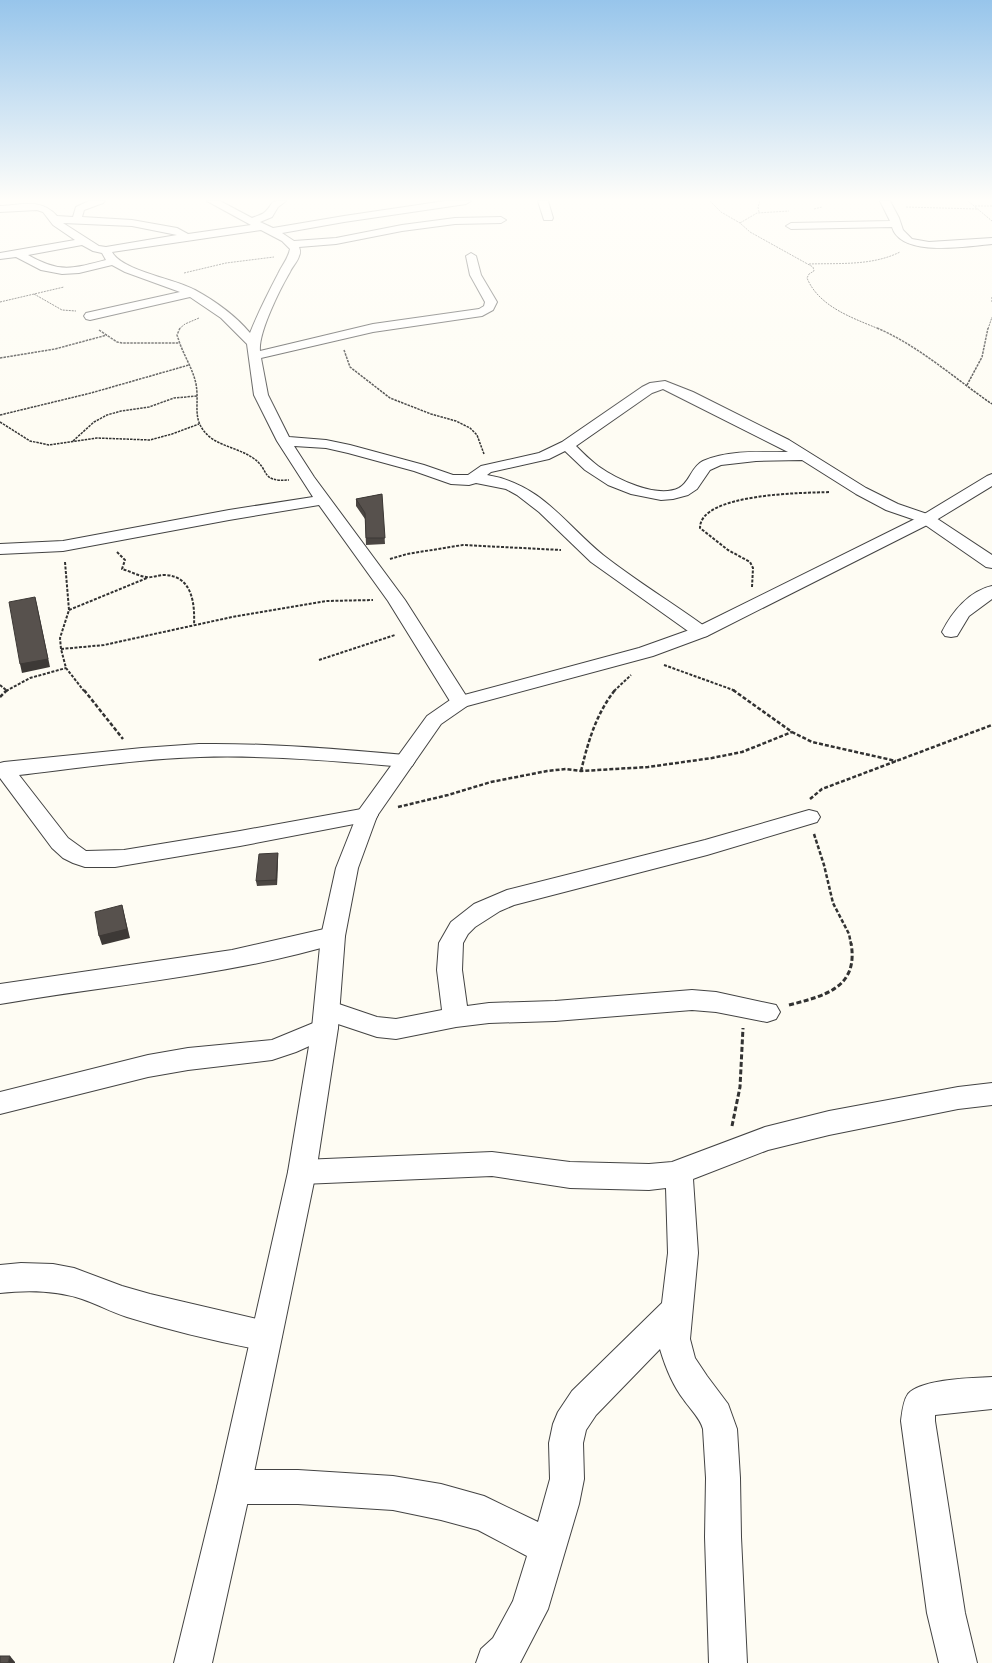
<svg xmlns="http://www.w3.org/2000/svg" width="992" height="1663" font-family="'Times New Roman',serif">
<rect width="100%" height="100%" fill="#fefcf3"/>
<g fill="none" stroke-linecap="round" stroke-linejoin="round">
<defs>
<g id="minor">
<path d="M89 201H105L103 203 84 210 82 217 132 220 177 228 188 234 251 225 207 201H220L252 218C256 216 262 215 265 212 276 202 266 201 286 201L278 207 272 217 260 222 273 228 344 216 445 201H471L466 204 344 222 282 233 294 241 336 238 402 225 455 218 501 217 506 220 501 223 455 224 402 231 336 244 299 247C300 250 301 252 299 256 298 261 292 267 290 272 280 289 258 333 260 351L373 324 479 309 484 306 485 302 470 275 466 256 471 253 476 256 481 275 497 302 493 310 482 316 373 332 261 358 268 395 289 437 326 440 350 445 424 465 453 475H468L481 466 539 453 562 442 642 387 650 383 665 381 693 392 789 440 866 488 898 504 933 516 992 555V568L986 567 921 522 886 510 856 494 802 460 756 461 721 465 710 470 697 489 688 495 673 499 661 500 631 494 608 485 585 470 565 451 549 459 491 472 487 475C541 484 564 523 603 555 636 581 673 603 707 628L710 632 707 636 701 637 695 636 591 562 539 512 517 495 506 489 476 483 469 485 451 484 414 471 348 453 326 448 294 446 314 477 405 600 470 702 467 706 460 708 453 706 388 601 319 505 229 520 63 551 0 554V544L63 541 229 510 313 497 277 441 254 395 247 344 221 318 190 297 90 320 86 319 84 316 86 313 180 292 125 272 112 265 79 273 62 274 41 270 16 257 0 259V253L75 240 53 225 43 212 37 210 0 212V206C22 205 41 198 57 216L73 217 76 207ZM63 223 132 226 177 235 106 247 99 246ZM261 230 282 241 290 249C288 259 282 265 278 274 268 293 258 313 250 333 235 315 215 301 195 290 176 279 122 271 112 252ZM82 245 93 251 102 253 106 260C71 269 60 273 28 255ZM663 389 788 452C761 452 728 450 703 461 691 467 690 482 679 488 657 499 616 479 598 466 590 460 583 453 576 446L652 393Z"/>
<path d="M538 201H548L553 218 552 220H544Z"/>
<path d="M880 201H890L899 218 903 230 912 239 929 242 992 238V244C967 246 901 258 892 227L791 229 786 226 791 223 890 221Z"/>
<path d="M992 586V599L969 616 957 636 951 637 945 636 942 632C952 612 969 591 992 586Z"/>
<path d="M199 744C268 743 336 749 405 755L412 756 415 761 412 766 405 767C337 761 269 755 200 757 139 759 79 768 19 775L68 838 86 851 124 850 240 831 367 808 375 810 378 815 375 820 240 846 115 867H85L73 863 63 858 52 848 0 778V763L4 762 142 748Z"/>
<path d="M809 810 817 812 820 817 817 822 707 855 514 905 500 911 475 927 468 934 463 943 462 970 467 1006 489 1003 555 1001 692 990 716 992 776 1005 780 1012 776 1019 767 1022 716 1012 692 1010 555 1021 489 1023 456 1027 396 1039 377 1037 335 1023 338 1028 334 1035 296 1052 272 1060 188 1070 148 1077 0 1114V1092L148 1055 188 1048 272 1040 323 1019 318 1017 314 1010 318 1003 327 1000 377 1017 396 1019 442 1010 437 970 439 943 451 922 474 904 507 890 705 840Z"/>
<path d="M333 927 342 930 345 936 342 942C230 976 114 984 0 1004V984L232 950Z"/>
<path d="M992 1083V1105L958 1109 829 1135 768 1150 693 1179 698 1253 690 1339 695 1358 707 1376 728 1404 737 1429 740 1478 741 1537 747 1663H709L705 1537 706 1478 703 1429C700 1418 691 1410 684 1400 673 1386 665 1366 660 1349L596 1415 586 1430 583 1443 584 1479 579 1504 548 1609 520 1663H476L481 1649 493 1638 513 1601 527 1556 478 1530 441 1520 393 1510 298 1504H234L222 1499 217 1487 222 1475 234 1470H298L393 1476 441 1484 484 1496 538 1522 550 1479 549 1443 553 1424 558 1412 572 1391 662 1303 668 1253 666 1188 649 1190 570 1188 492 1176 302 1184 292 1181 288 1172 292 1163 302 1160 492 1152 570 1162 649 1164 672 1162 765 1127 829 1111 958 1087Z"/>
<path d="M21 1263 53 1264 74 1268 122 1286 150 1294 266 1321 277 1325 282 1336 277 1347 266 1351C219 1342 172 1331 127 1317 111 1312 97 1304 82 1299 55 1290 27 1290 0 1293V1265Z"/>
<path d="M992 1377V1409L935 1415V1421L965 1613 977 1663H939L927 1613 901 1421C902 1413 903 1401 908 1394 921 1379 972 1378 992 1377Z"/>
</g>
<path id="tertiary" d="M992 474V486L933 522 707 636 653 656 467 706 441 724 377 816 358 868 345 936 338 1028 316 1172 251 1487 212 1663H174L217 1487 288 1172 312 1028 321 936 336 868 359 810 427 716 453 698 639 648 695 628 921 516 987 476Z"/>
</defs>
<use href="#minor" stroke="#434343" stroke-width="2"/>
<use href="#tertiary" stroke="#434343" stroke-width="2"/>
<g stroke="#323232" stroke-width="1" stroke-dasharray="2 1" stroke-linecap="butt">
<path d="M710 201 721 212 740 223 750 232 813 267 814 271 809 274 807 278C819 307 853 318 879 329"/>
<path d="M968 201 992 221"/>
<path d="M975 206H992"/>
<path d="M906 207 977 209"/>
<path d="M814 209 822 207"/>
<path d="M759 212 758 207 760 201"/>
<path d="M740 223 757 213 789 211"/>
<path d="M809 264C839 263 872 266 900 252"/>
<path d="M184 273 226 263 274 257"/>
<path d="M34 294 62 310 76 311"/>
<path d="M992 297V302"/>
<path d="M0 302 64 287"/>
<path d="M179 329 185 324 199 318"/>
<path d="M988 329 992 317"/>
</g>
<g stroke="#323232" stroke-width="1.5" stroke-dasharray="2.5 1" stroke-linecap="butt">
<path d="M180 328 177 335 179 341C184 356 193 369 196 384 200 406 190 421 211 438 224 447 240 449 253 458 271 470 259 482 289 480"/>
<path d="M877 328C919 346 954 378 992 404"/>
<path d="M99 330 117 342 122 343H179"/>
<path d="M344 350 350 367 390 398 431 414 456 421 470 428 477 435 484 454"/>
<path d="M0 358 55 349 107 335"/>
<path d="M967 385 982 357 988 328"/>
<path d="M0 415 91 393 189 365"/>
<path d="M0 422 30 441 49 445 97 438 150 440 172 434 199 424"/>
<path d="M73 441 94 422 107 415 121 411 149 407 174 398 197 396"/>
</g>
<g stroke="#323232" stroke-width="2" stroke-dasharray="3 1.5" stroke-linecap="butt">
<path d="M117 552 125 560 122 569C130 571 138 576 146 577 152 578 158 575 165 575 192 576 195 603 194 625"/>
<path d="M390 559 407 554 463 545 561 550"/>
<path d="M65 562 69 610 60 638 61 649 66 668 84 691"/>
<path d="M752 587 753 568 750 562 728 550 700 528C700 493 804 493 830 492"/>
<path d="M69 610 147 578"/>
<path d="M61 649 104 645 232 617 326 601 373 600"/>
<path d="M319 660 395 635"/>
<path d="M664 665 736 691"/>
<path d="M0 685 6 690"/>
<path d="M6 691 30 678 66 668"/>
<path d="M614 691 631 675"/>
</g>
<g stroke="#323232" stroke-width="2.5" stroke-dasharray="4 2" stroke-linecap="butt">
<path d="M84 690 123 739"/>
<path d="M733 690 792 732 812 742 896 761"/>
<path d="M0 697 7 690"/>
<path d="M581 771C588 742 596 714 615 690"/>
<path d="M810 799 822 789 992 725"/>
<path d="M398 807 448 795 491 782 547 771 566 769 581 771 648 767 712 758 742 752 792 732"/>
<path d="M814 834 824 865 833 903 849 934 851 944"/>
</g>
<g stroke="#323232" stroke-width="3" stroke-dasharray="5 2.5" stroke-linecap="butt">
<path d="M789 1005C824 996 859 988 851 943"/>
<path d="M732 1126 740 1087 743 1028"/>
</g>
<use href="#minor" fill="#fff" fill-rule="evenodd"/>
<use href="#tertiary" fill="#fff" fill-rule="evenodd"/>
</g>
<g fill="#4b4642">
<path d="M382 494 385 544 366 545 365 519 356 506V499Z"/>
<path d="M278 853V857L277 885 257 886 256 881Z"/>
</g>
<g fill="#3d3936">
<path d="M35 597 37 605 50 667 22 673 20 664Z"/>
<path d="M278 853V857L277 885 276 880Z"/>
<path d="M122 905 130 938 102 945 99 936Z"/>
<path d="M10 1656 15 1662V1663H8Z"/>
</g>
<g fill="#57514d" stroke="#3d3936">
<path d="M382 494 385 538H366L365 513 356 499Z"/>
<path d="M35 597 48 659 20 664 9 602Z"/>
<path d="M278 853 276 880 256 881 259 854Z"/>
<path d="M122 905 127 929 99 936 95 912Z"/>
<path d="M0 1656H10L8 1663H0Z"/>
</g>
<linearGradient id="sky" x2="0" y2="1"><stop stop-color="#97c5eb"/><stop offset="0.46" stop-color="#fffefa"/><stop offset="1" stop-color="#fffefa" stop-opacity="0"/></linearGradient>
<rect width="992" height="434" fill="url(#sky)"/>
</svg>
